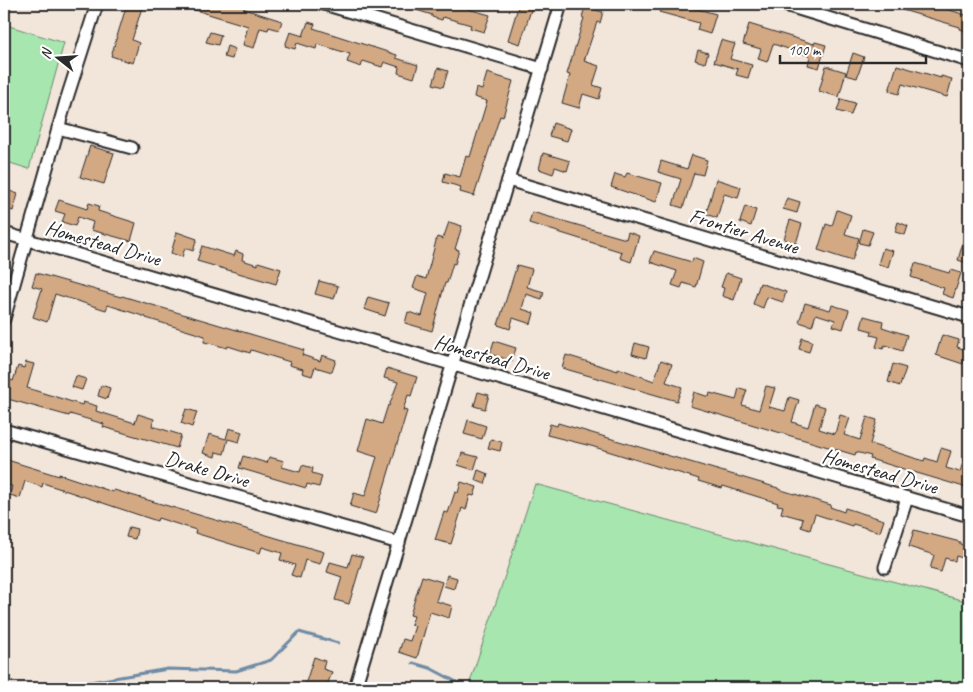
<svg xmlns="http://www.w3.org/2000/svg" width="973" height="692" font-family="Caveat,sans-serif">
<rect width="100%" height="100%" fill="#f2e5da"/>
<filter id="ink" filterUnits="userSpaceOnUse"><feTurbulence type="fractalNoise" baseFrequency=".02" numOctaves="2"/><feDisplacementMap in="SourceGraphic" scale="10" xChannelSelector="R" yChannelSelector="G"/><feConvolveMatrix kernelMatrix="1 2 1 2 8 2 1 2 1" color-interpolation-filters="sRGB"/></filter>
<g filter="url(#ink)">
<g fill="#a7e6af" stroke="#69886d">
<path d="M4 4H12L6 25 64 43 29 169 4 161Z"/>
<path d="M535 484 969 602V688H468Z"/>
</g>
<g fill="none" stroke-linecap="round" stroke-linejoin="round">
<g stroke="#6e8ba5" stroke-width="3">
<path d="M413 663 430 668 468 688"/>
<path d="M58 688 60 687 168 669 236 671 271 660 299 632 338 643"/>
</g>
</g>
<g fill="#d3a984" stroke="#2b2b2b">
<path d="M127 4H143L132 40 139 43 133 63 111 56Z"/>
<path d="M183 4H246L244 9 282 21 279 30 269 27 268 30 260 28 254 48 243 45 248 26 182 6Z"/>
<path d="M405 4H469L468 9 490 15 484 32 470 28 471 25 443 17 442 20 432 17V15L404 6Z"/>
<path d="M519 4H533L520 44 508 40Z"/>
<path d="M646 4H679L716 14 710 34 697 30 699 23 659 12 660 10 646 6Z"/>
<path d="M889 4H938L937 6 969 16V32L960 29V27L889 6Z"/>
<path d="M585 7 603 12 600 23 597 22 584 61 599 66 593 85 602 88 599 99 583 94 579 108 562 103 570 75 567 74 584 18 582 17Z"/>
<path d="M308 22 315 24 313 28 397 55 396 58 418 65 414 78 398 73 399 67 384 62 382 67 363 61 361 67 347 62 350 54 317 44 316 49 297 43 295 49 285 46 290 32 303 36Z"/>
<path d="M749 24 814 44 815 42 826 45 819 68 808 65 810 56 773 44 767 62 758 59 761 49 743 44Z"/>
<path d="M210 32 221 35 218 45 206 42Z"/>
<path d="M721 40 735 44 730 59 752 65 748 78 736 75 738 69 714 62Z"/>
<path d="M227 46 235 49 232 59 224 57Z"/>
<path d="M698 50 708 53 705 63 695 60Z"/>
<path d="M853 53 864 57 857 78 846 75Z"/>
<path d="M897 65 941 78V76L952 79 947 97 902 84 899 94 889 91Z"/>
<path d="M826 66 846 72 839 97 819 91Z"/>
<path d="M438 68 448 71 443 87 433 84Z"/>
<path d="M487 73 513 81 503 117 500 116 474 196 460 192 461 187 443 182 445 173 460 177 466 156 470 157 487 101 474 97 476 88 482 90Z"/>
<path d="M841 99 855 103 851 115 837 111Z"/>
<path d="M553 123 571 129 567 141 549 136Z"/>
<path d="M90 146 114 153 104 184 80 177Z"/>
<path d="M543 153 570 161 567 171 555 167 553 174 539 169Z"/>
<path d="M692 155 707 160 703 175 694 173 683 208 673 205 681 179 658 172 661 161 687 169Z"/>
<path d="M627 173 662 183 656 202 611 187 615 174 625 177Z"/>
<path d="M716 179 741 187 738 198 724 194 717 218 706 214Z"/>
<path d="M4 189 18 194 13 211 4 208Z"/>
<path d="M787 198 800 202 797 213 783 209Z"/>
<path d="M59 200 87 209 89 203 99 206 98 211 136 223 131 241 91 230 93 222 78 217 75 226 62 222 65 214 55 211Z"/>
<path d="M745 206 756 210 751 226 740 222Z"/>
<path d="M837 210 851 215 845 234 859 238 852 261 818 250 826 224 832 226Z"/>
<path d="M532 212 626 239 628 232 639 236 631 262 620 258 622 252 529 223Z"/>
<path d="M790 220 802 224 796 243 784 239Z"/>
<path d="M449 222 462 226 455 249 459 250 455 264 453 263 447 283H445L432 331 405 323 408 312 422 316 428 293 413 288 417 276 426 279 437 237 443 239Z"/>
<path d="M898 222 908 226 905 235 895 232Z"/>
<path d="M967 228H969V264L958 260Z"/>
<path d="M863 229 873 232 868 245 859 243Z"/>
<path d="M177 232 197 239 193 251 185 248 182 257 171 253Z"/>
<path d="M202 246 234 256 236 251 243 254 242 260 258 265V262L281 269 276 284 197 261Z"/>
<path d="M883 248 893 251 888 267 878 264Z"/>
<path d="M654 251 692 262 693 258 703 262 696 287 683 283 681 288 672 285 677 271 650 262Z"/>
<path d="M915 263 949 273 950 270 961 273 953 298 942 294 944 288 911 277Z"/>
<path d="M517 265 532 269 527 287 544 292 542 299 526 294 522 309 534 313 531 324 513 318 510 329 498 325Z"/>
<path d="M36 273 121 297 122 296 304 350 302 355 320 361 322 355 336 360 332 372 315 367 312 376 302 373 303 369 289 365 290 362 251 350 250 353 228 346 227 348 213 344 204 342 205 336 146 318V317L108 305 106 310 55 294 47 322 33 317 42 289 32 286Z"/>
<path d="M726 273 741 278 734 300 722 296 724 288 721 287Z"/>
<path d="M319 281 338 286 334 299 315 294Z"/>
<path d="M760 283 786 292 783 302 767 297 763 308 753 304Z"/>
<path d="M368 297 389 303 385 316 364 309Z"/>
<path d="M805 303 830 310 832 305 849 310 843 329 833 326 835 320 816 314 812 326 799 322Z"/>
<path d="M864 316 883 321 882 327 907 335 902 351 885 345 883 349 876 347 879 337 871 335 872 331 861 328Z"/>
<path d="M942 335 959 340 957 347 967 350 963 364 936 355Z"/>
<path d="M802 338 812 341 809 352 799 349Z"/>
<path d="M494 341 516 348 512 361 490 354Z"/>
<path d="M635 343 649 347 646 358 632 354Z"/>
<path d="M566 355 618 371V368L654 381 661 360 672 364 666 382 682 387 677 401 562 368Z"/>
<path d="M26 362 34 364 27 388 82 405 83 402 97 406 96 411 135 423 138 414 154 419 152 426 181 435 177 448 103 427 104 424 70 414 69 416 4 398V378L13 381 18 366 24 368Z"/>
<path d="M893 364 906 368 900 386 888 382Z"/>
<path d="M387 368 417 377 411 396 408 395 403 410 407 411 376 514 350 506 354 493 365 496 377 457 358 451 367 419 382 424 388 405 389 406 398 382 384 378Z"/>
<path d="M76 376 86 379 82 390 72 387Z"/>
<path d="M101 385 110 388 107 399 98 396Z"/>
<path d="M766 386 775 388 769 407 785 411 789 397 799 400 792 422 808 427 815 404 825 407 819 429 835 434 840 415 850 418 844 435 860 440 867 417 877 420 870 444 924 461 925 458 937 462 941 448 951 451 946 468 960 472 967 449H969V470L964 487 870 459 871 456 856 452 855 455 690 406 694 392 709 397 710 393 736 400 739 388 747 390 742 405 759 410Z"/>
<path d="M478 392 489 395 485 409 474 406Z"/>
<path d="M186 409 197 412 192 427 181 423Z"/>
<path d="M468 420 486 426 482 439 464 434Z"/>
<path d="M558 423 778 488V489L831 505 830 507 844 512 845 508 884 520 880 532 853 524 852 526 815 514 810 530 801 527 803 519 781 513 783 506 777 505 778 503 723 486 722 488 698 481 699 479 591 446 547 435 550 424 557 426Z"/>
<path d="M229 428 242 432 239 442 228 439 224 454 216 452 215 457 203 453 209 434 226 439Z"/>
<path d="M491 439 502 442 500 451 488 448Z"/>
<path d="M462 453 478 457 474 470 458 465Z"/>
<path d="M243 456 267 463 269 457 284 461 282 467 300 472 302 465 313 468 312 473 322 476 319 487 307 484 306 488 239 468Z"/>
<path d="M4 459 59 476V474L113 492 114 490 324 552 320 564 305 560 300 578 291 575 295 565 280 560 282 553 262 547 260 553 195 533 196 530 158 518 157 521 43 483 42 487 25 481 20 498 10 495 12 486 4 484Z"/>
<path d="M478 470 488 474 485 484 475 480Z"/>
<path d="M461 482 477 487 474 496 470 495 466 510 462 508 451 544 435 540 444 512 448 513 455 492 458 493Z"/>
<path d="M129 527 137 529 135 539 126 537Z"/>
<path d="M914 530 960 542V544L969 547V560L956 556 955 561 945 558 941 572 930 569 934 555 909 547Z"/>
<path d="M352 554 363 557 349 604 335 600 342 577 327 572 330 562 348 567Z"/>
<path d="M447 575 457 578 454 589 444 586Z"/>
<path d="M422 576 442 582 436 601 452 606 449 618 430 612 417 658 399 652 403 639 410 641 415 626 411 625 414 616 410 615Z"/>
<path d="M314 657 325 661 323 669 332 672 326 688H304Z"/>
</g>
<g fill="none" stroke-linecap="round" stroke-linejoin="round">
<defs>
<g id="minor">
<path d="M324 4 542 69"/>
<path d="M782 4 969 61"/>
<path d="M58 128 132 148"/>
<path d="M508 180 969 317"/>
<path d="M4 233 969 516"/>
<path d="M4 319 66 101 97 4"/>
<path d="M4 430 399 543"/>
<path d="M885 567 907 498"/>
<path d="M355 688 561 4"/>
</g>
</defs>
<use href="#minor" stroke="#2b2b2b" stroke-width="15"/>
<use href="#minor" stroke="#fff" stroke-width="11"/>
</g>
</g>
<g text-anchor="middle" stroke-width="4.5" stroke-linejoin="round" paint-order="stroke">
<g font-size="21" fill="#2b2b2b" stroke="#fff">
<text transform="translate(744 231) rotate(17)" y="7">Frontier Avenue</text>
<text transform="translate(103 243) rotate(16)" y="7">Homestead Drive</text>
<text transform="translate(492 357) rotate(16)" y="7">Homestead Drive</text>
<text transform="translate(207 469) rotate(16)" y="7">Drake Drive</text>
<text transform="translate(880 471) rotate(16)" y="7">Homestead Drive</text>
</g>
</g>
<rect width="973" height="692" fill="none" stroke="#fff" stroke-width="20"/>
<rect x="10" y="10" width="953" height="672" fill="none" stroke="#2b2b2b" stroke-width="2" filter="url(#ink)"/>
<g transform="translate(58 58) rotate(287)" stroke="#ffffff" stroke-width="4" paint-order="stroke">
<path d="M0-4L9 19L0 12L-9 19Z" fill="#2b2b2b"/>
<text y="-8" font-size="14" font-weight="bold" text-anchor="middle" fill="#2b2b2b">N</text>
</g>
<path d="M780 55v8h146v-8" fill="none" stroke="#2b2b2b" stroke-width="2.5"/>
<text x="788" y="55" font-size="15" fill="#2b2b2b" stroke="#ffffff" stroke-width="4" paint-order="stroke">100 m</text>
</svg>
